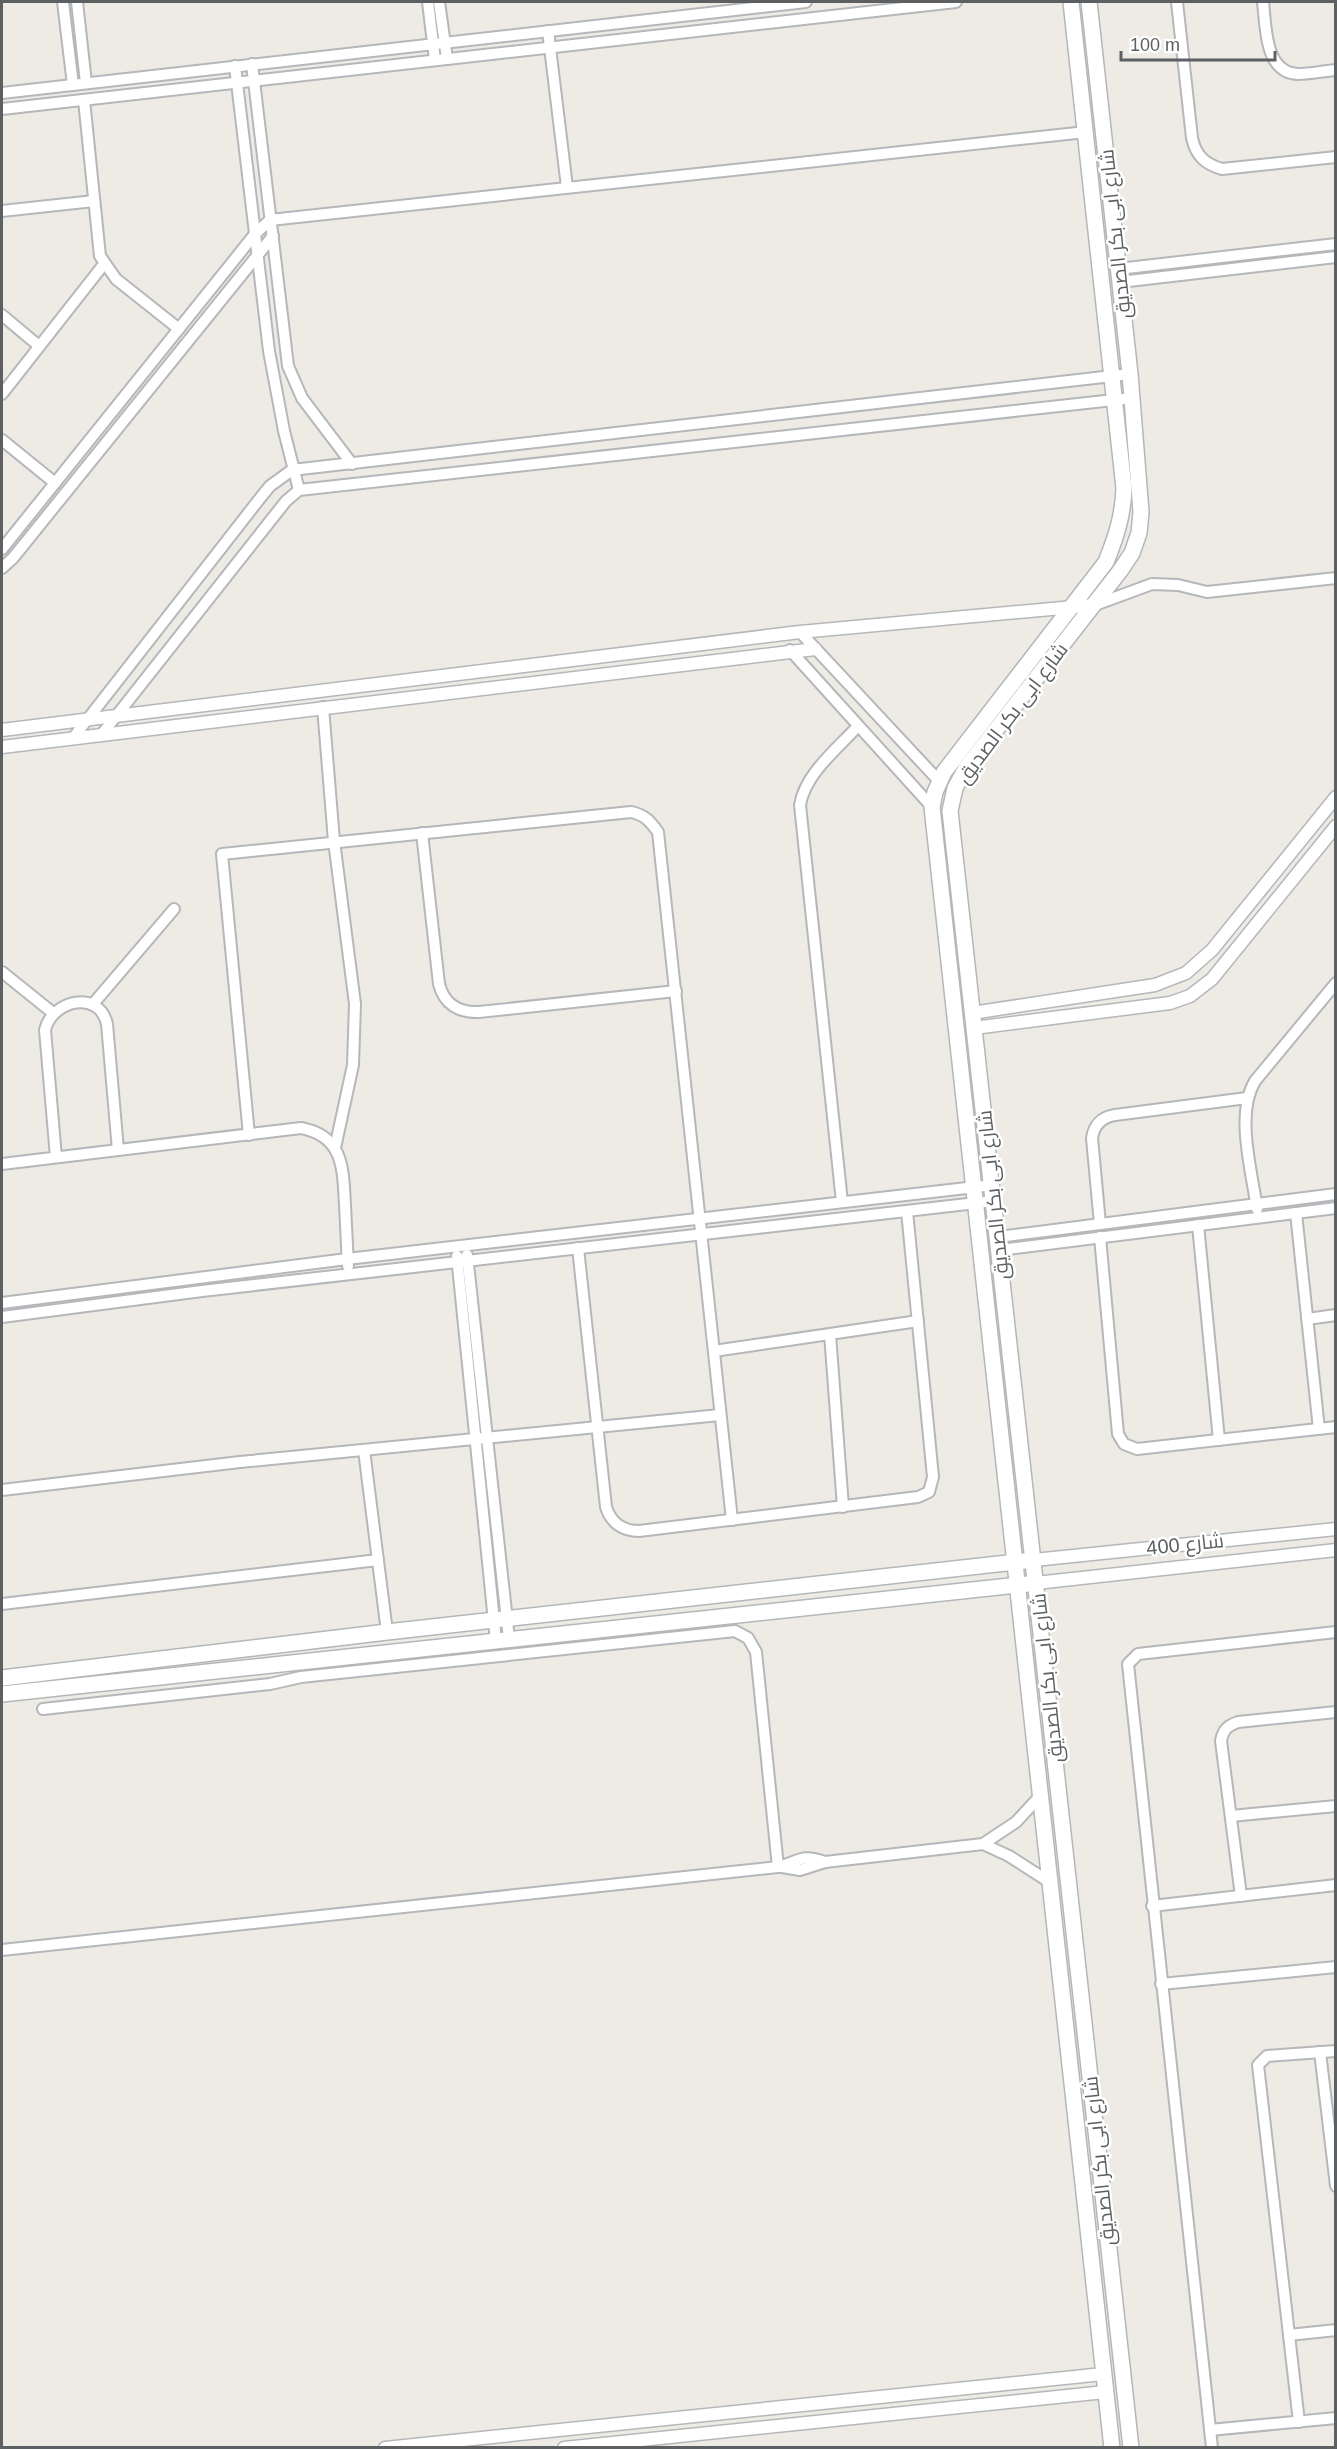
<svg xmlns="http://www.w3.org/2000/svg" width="1337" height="2449" font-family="Arial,Cairo,sans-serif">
<rect width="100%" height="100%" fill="#edebe4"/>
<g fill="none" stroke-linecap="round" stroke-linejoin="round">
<defs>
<g id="minor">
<path d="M63 2 73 85"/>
<path d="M77 2 86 83"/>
<path d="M428 2 435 60"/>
<path d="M439 2 447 59"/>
<path d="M1177 2 1192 138C1196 156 1205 164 1222 169L1336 157"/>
<path d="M1263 2C1266 25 1264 73 1298 74 1310 74 1323 71 1336 70"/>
<path d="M548 31 567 187"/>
<path d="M252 64 288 366 302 398 352 464"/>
<path d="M235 66 269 351 284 431 299 490"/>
<path d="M2 93 806 2"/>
<path d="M84 100 100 256 116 279 179 329"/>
<path d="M2 109 956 2"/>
<path d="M2 211 94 201"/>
<path d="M1118 269 1336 244"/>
<path d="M1120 282 1336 257"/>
<path d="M2 315 39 346"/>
<path d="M2 394 104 264"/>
<path d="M2 440 55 483"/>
<path d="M2 549 255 234 270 220 1086 132"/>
<path d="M2 568 13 558 273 236"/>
<path d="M1095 605 1152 584 1178 585 1207 592 1336 578"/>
<path d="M800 632 939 781"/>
<path d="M790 650 932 807"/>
<path d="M323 707 334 841 355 1004 353 1065 335 1148"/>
<path d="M102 734 286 501 299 490 1132 398"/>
<path d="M73 738 261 497 270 486 292 470 1130 374"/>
<path d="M422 833 439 984C444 1004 459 1013 479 1012L676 991"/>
<path d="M2 972 53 1013"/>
<path d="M93 1004 174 909"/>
<path d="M249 1135 222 854 631 812C645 815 650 821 658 832L732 1520"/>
<path d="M56 1157 45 1030C52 1000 99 989 107 1024L118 1150"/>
<path d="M2 1164 301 1128C344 1136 343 1169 345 1205 346 1225 347 1246 348 1266"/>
<path d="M842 1202 800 805C805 774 837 749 858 726"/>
<path d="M1257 1209C1252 1172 1235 1114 1255 1081L1336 983"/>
<path d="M1296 1213 1319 1429"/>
<path d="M1100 1224 1092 1138C1094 1125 1102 1117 1115 1115L1247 1098"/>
<path d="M1198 1225 1219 1440"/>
<path d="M998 1237 1336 1194"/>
<path d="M1100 1237 1118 1434 1124 1444 1137 1449 1336 1427"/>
<path d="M578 1248 606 1507C611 1523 623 1531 639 1531L918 1497 929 1492 933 1477 907 1211"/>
<path d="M1000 1250 1336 1208"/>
<path d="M467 1255 509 1639"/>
<path d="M457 1256 496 1641"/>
<path d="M2 1303 347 1259 993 1185"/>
<path d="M2 1317 202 1291 994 1201"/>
<path d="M1307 1319 1336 1315"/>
<path d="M830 1334 843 1507"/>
<path d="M714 1351 918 1321"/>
<path d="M364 1450 387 1632"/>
<path d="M2 1490 240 1462 720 1415"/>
<path d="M2 1604 378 1560"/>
<path d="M43 1709 270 1684 301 1677 735 1631 748 1638 756 1652 778 1867"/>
<path d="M1231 1816 1336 1806"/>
<path d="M983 1844 1009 1856 1051 1883"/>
<path d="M782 1867 800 1870 825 1862 983 1844 1016 1822 1041 1795"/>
<path d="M1241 1896 1221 1741C1223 1730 1227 1726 1238 1722L1336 1712"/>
<path d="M1152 1906 1336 1885"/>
<path d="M2 1950 778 1867C800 1862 799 1853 825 1862"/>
<path d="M1161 1984 1336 1967"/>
<path d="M1320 2052 1336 2186"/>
<path d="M1289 2335 1336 2330"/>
<path d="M1299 2422 1258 2065 1267 2056 1336 2051"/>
<path d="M1210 2430 1336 2418"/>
<path d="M1212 2448 1128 1664 1138 1654 1336 1632"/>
</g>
<g id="tertiary">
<path d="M2 730 800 632 1095 605"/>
<path d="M2 747 815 649"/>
<path d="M972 1013 1155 985 1186 973 1212 950 1336 797"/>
<path d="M974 1028 1170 1003 1190 996 1212 979 1336 826"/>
<path d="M1034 1560 1336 1529"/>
<path d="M1036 1583 1336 1550"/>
<path d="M385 2448 1103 2374"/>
<path d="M564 2448 1105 2392"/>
</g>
<g id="secondary">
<path d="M1071 2 1124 488C1123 516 1116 537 1106 562L944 772 935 792 932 807 1112 2448"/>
<path d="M1089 2 1130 374 1141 512 1139 533 1132 553 1120 571 966 768 955 788 950 811 1131 2448"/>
<path d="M2 1678 387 1632 1025 1561"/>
<path d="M2 1694 1028 1584"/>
</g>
</defs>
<use href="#minor" stroke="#b5b7ba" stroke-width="14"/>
<use href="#tertiary" stroke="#b5b7ba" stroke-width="15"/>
<use href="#secondary" stroke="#b3b7ba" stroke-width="18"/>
<use href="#minor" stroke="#fff" stroke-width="10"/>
<use href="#tertiary" stroke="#fff" stroke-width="12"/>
<use href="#secondary" stroke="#fff" stroke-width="15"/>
</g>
<g text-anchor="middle" stroke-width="5" stroke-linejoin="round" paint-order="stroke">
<g font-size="20" fill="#5c6063" stroke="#fff">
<text transform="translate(1115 234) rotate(-96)" y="7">شارع ابى بكر الصديق</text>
<text transform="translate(1012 713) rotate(-53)" y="7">شارع ابى بكر الصديق</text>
<text transform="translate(993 1195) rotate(-96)" y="7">شارع ابى بكر الصديق</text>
<text transform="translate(1185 1544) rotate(-6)" y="7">شارع 400</text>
<text transform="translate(1047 1678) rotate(-96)" y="7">شارع ابى بكر الصديق</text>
<text transform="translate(1099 2161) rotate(-96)" y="7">شارع ابى بكر الصديق</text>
</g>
</g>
<rect width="1337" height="2449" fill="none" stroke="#5c6063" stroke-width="6"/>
<path d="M1121 51v9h154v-9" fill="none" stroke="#5c6063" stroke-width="3"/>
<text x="1130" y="51" font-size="18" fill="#5c6063" stroke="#ffffff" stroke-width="4.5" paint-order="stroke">100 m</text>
</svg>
